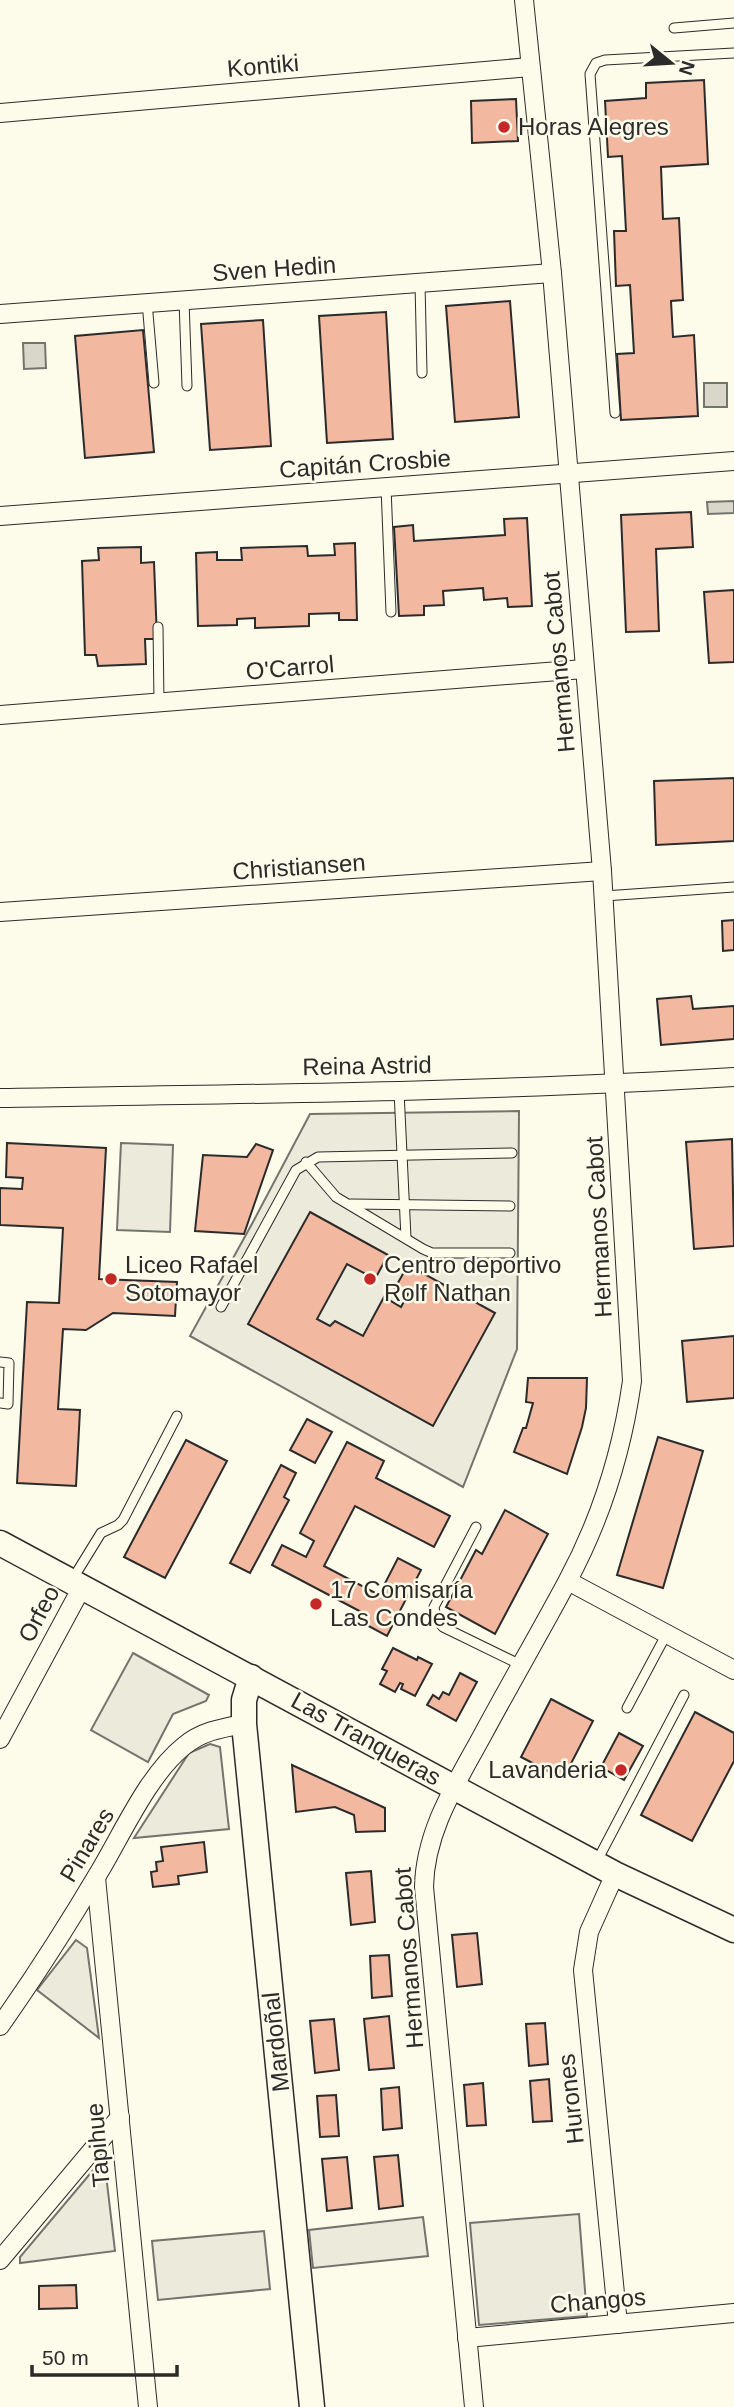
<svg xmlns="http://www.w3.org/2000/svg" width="734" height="2407" font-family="Arial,sans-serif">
<rect width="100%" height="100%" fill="#fdfbea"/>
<g fill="#ecebdb" stroke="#74746e" stroke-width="2">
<path d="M519 1111 517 1349 463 1487 190 1336 253 1222 310 1114Z"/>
<path d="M121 1143 173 1145 170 1232 117 1230Z"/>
<path d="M133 1653 209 1695 206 1701 173 1714 148 1762 91 1730Z"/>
<path d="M210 1744 220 1747 229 1829 134 1838 189 1753Z"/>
<path d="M76 1940 87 1948 99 2038 37 1990Z"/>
<path d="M100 2162 105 2166 115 2251 20 2263V2257Z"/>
<path d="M579 2214 587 2316 479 2325 470 2223Z"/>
<path d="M423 2217 428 2256 313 2268 309 2230Z"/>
<path d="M264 2231 270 2289 158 2300 152 2241Z"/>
</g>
<g fill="#d8d7c9" stroke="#74746e" stroke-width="2">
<path d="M23 343H45L46 368 24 369Z"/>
<rect x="704" y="383" width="23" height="24"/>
<path d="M734 501V513L708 514 707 502Z"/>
</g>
<g fill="#f2b8a0" stroke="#2b2b2b" stroke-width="2">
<path d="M704 80 708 164 661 167 663 219 679 218 683 300 671 301 673 337 694 335 698 416 621 420 617 354 634 353 630 285 616 286 614 231H626L622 156 608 157 605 101 646 98V83Z"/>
<path d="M516 99 518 141 472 143 471 101Z"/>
<path d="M510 301 519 417 455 422 446 306Z"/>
<path d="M386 312 393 439 327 443 319 316Z"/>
<path d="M263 320 271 446 210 450 201 324Z"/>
<path d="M143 330 154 452 85 458 75 336Z"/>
<path d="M691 512 693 547 656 549 659 631 626 632 621 515Z"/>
<path d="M527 518 532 606 508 607 507 598 484 600 483 588 443 591 444 605 424 606V615L399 616 394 527 413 525 414 541 505 535 504 519Z"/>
<path d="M355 543 357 620H339V613L309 614V626L255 628V618L237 619V625L198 626 196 553 217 552V560H242L241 548 307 546 308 556 335 555 334 544Z"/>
<path d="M141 547V563L154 562 157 639H145L146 664 98 666 96 655H85L82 561 99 560 98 548Z"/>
<path d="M734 590V662L709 663 704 592Z"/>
<path d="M734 778V841L656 845 654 781Z"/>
<path d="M734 920V950L723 951 722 921Z"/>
<path d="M691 996 693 1009 734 1006V1039L661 1045 657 999Z"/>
<path d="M732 1139 734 1246 694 1249 686 1142Z"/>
<path d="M7 1143 106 1148 99 1279 177 1282 175 1316 113 1313 86 1330 63 1329 58 1409 80 1410 76 1486 17 1483 27 1302 59 1303 63 1228 0 1225V1188L22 1189 23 1178 6 1177Z"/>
<path d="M256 1144 273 1150 244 1234 195 1231 203 1155 247 1157Z"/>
<path d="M310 1212 388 1255 375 1279 347 1264 317 1319 330 1326 335 1321 363 1336 384 1297 401 1307 408 1294 395 1288 408 1265 495 1313 433 1426 248 1324Z"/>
<path d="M734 1336V1398L687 1402 682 1341Z"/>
<path d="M528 1378H587L586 1408 582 1427 567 1474 514 1452 523 1428H526L533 1403 526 1402Z"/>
<path d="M307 1419 332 1432 315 1463 290 1450Z"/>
<path d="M658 1437 703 1451 663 1588 617 1575Z"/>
<path d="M186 1440 227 1461 165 1578 124 1557Z"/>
<path d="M347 1442 384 1461 376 1478 450 1516 434 1547 355 1506 324 1566 379 1595 398 1558 421 1570 387 1636 363 1623 367 1615 272 1565 282 1545 306 1557 314 1541 300 1533Z"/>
<path d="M281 1465 296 1473 284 1497 289 1500 250 1573 230 1563Z"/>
<path d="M505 1510 548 1534 495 1634 446 1607 476 1550 482 1554Z"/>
<path d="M393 1648 417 1660 418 1657 432 1664 415 1696 401 1689 403 1684 400 1683 395 1692 380 1684 387 1671 382 1669Z"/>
<path d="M460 1673 477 1682 456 1721 427 1705 433 1695 439 1699 443 1692 449 1695Z"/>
<path d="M551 1699 593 1721 563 1779 521 1757Z"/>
<path d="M695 1712 734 1733V1761L692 1841 641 1815Z"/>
<path d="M619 1733 643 1746 624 1780 601 1767Z"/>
<path d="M292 1765 385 1808V1831L356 1832 354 1815 335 1807 296 1812Z"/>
<path d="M204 1842 207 1872 178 1876 179 1884 153 1887 151 1872 157 1871 156 1862 163 1861 161 1847Z"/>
<path d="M371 1871 375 1922 351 1925 346 1873Z"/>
<path d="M477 1933 482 1984 457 1987 452 1935Z"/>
<path d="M389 1955 392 1996 372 1998 370 1956Z"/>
<path d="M389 2016 394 2068 369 2070 364 2019Z"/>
<path d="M334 2019 339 2070 315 2073 310 2021Z"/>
<path d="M545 2023 548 2064 529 2066 526 2024Z"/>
<path d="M549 2079 552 2121 533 2122 530 2081Z"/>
<path d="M483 2083 486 2125 467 2126 464 2085Z"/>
<path d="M399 2087 402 2128 383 2130 381 2089Z"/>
<path d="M336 2095 339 2136 320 2137 317 2096Z"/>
<path d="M398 2155 403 2206 379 2209 374 2157Z"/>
<path d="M347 2157 352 2208 327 2211 322 2159Z"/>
<path d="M76 2285 77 2308 39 2309V2286Z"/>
</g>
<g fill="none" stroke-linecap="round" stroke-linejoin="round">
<defs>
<g id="lane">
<path d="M674 28 734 23"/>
<path d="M420 283 422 373"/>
<path d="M184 300 187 386"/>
<path d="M147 302 154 383"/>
<path d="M615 413 590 74 596 63 605 60 734 53"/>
<path d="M386 487 391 612"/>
<path d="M158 627 159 703"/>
<path d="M604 896 734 887"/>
<path d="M399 1091 406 1238"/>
<path d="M306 1162 336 1197 423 1249 432 1253H510"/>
<path d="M351 1204 510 1206"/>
<path d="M221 1307 296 1170 318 1157 512 1153"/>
<path d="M0 1362 9 1363 8 1404 0 1403"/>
<path d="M476 1527 434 1607 436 1619 443 1627 521 1665"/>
<path d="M72 1580 101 1533 118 1525 123 1520 177 1416"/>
<path d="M627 1708 666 1635"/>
<path d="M597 1861 684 1695"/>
</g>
<g id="street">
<path d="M0 113 530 67"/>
<path d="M0 314 552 273"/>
<path d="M0 516 734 461"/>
<path d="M0 715 584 669"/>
<path d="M0 912 602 871"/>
<path d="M0 1098C245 1094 490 1092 734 1077"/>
<path d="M568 1581 734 1670"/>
<path d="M0 1739 82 1587"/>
<path d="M615 1874 589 1932 583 1970 618 2324"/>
<path d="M96 1878 148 2407"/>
<path d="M0 2026C36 1975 69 1923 101 1869 124 1830 149 1774 184 1746 202 1731 222 1728 244 1724"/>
<path d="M0 2260 120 2117"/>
<path d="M467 2338 734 2313"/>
<path d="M474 2407 424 1887C425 1831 456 1784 482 1736 510 1684 539 1634 567 1582 601 1519 622 1452 632 1381L602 871 552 273 524 0"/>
</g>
<g id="secondary">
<path d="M0 1543 615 1874 734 1930"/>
<path d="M251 1677 244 1700V1724L312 2407"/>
</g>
</defs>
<use href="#lane" stroke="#2b2b2b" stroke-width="11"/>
<use href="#street" stroke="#2b2b2b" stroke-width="20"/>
<use href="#secondary" stroke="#2b2b2b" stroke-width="27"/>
<use href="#lane" stroke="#fdfbea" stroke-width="9"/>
<use href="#street" stroke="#fdfbea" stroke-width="18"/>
<use href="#secondary" stroke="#fdfbea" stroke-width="24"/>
</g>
<g fill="#c62828" stroke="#fdfbea" stroke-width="2.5">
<circle cx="504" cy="127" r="7"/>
<circle cx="111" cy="1279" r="7"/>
<circle cx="370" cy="1279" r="7"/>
<circle cx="316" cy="1604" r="7"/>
<circle cx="621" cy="1770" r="7"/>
</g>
<g text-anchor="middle" stroke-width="5" stroke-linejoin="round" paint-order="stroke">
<g font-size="24" fill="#2b2b2b" stroke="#fdfbea">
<text transform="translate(263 66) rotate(-5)" y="8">Kontiki</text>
<text transform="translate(274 269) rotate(-4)" y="8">Sven Hedin</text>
<text transform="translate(365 464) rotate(-4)" y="8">Capitán Crosbie</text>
<text transform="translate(559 662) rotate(-95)" y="8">Hermanos Cabot</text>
<text transform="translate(290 668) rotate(-5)" y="8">O'Carrol</text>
<text transform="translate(299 867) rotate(-4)" y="8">Christiansen</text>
<text transform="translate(367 1066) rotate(-1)" y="8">Reina Astrid</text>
<text transform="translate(599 1227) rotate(-93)" y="8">Hermanos Cabot</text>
<text transform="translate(39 1614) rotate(-62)" y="8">Orfeo</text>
<text transform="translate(366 1739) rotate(29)" y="8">Las Tranqueras</text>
<text transform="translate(87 1845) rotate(-59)" y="8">Pinares</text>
<text transform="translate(409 1958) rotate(-94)" y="8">Hermanos Cabot</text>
<text transform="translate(276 2042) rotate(-96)" y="8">Mardoñal</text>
<text transform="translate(571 2099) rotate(-96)" y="8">Hurones</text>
<text transform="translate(98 2145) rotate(-95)" y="8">Tapihue</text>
<text transform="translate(598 2301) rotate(-5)" y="8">Changos</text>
</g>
<g font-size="24" fill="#2b2b2b" stroke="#fdfbea" text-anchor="start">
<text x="518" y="135">Horas Alegres</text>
<text x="125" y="1273">Liceo Rafael<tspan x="125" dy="28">Sotomayor</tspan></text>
<text x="384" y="1273">Centro deportivo<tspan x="384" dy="28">Rolf Nathan</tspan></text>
<text x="330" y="1598">17 Comisaría<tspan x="330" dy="28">Las Condes</tspan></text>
<text x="607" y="1778" text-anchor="end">Lavanderia</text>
</g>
</g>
<g transform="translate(671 63) rotate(108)" stroke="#fdfbea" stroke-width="5" paint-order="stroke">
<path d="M0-5L12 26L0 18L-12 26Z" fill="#2b2b2b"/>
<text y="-10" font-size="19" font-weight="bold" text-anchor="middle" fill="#2b2b2b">N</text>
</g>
<path d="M32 2365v10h145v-10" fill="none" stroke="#2b2b2b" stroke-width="3.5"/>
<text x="42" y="2365" font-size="21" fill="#2b2b2b" stroke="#fdfbea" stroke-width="5" paint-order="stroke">50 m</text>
</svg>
